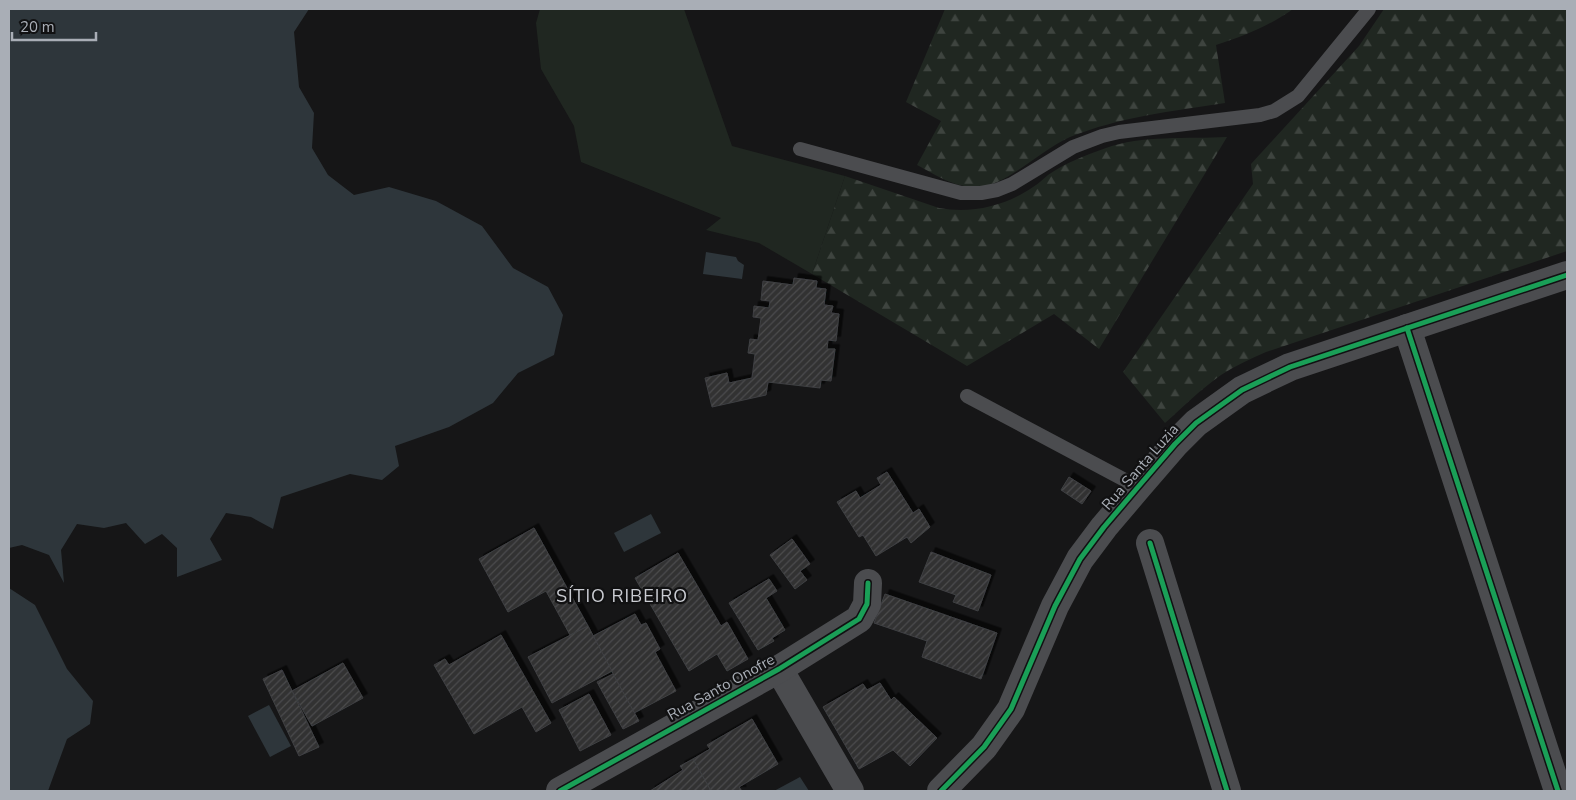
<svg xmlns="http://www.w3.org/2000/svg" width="1576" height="800" font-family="'Nunito Sans',sans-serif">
<defs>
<pattern id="forest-firs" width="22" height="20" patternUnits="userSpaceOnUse" patternTransform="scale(1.25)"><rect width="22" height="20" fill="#202721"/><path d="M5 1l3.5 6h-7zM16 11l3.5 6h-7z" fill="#3e443f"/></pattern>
<pattern id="building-hatch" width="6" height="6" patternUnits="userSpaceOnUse" patternTransform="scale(1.25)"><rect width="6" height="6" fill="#313132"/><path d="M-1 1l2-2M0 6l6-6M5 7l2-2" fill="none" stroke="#4c4c4d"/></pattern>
<filter id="shadow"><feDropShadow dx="4.5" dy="-4.5" stdDeviation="0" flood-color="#0009"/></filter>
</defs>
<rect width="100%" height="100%" fill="#161617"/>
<path fill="#202721" d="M540 9H684L732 146 845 176 812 274 759 243 706 230 721 218 581 162 574 126 541 69 536 23Z"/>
<g fill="url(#forest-firs)">
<path d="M945 9H1293C1269 26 1244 36 1216 45L1225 103C1172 111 1120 117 1070 137 1040 150 1007 186 977 187 955 188 936 175 917 165L941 121 906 102Z"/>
<path d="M1384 9H1567V251L1266 352C1250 359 1235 366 1221 375 1201 389 1183 407 1165 423L1123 372 1253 184 1251 164 1359 46Z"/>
<path d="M1227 137 1099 349 1054 314 967 366 812 274 845 176 939 208C972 214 1006 206 1033 187 1038 184 1043 179 1048 175 1065 163 1086 155 1106 148 1141 135 1189 139 1227 137Z"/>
</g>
<g fill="#2e363b">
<path d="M9 9H309L294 32 299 87 314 113 312 148 328 175 354 195 389 187 436 201 482 226 513 268 548 287 563 315 554 355 518 373 493 403 449 427 395 446 399 466 382 480 350 474 281 497 273 529 251 517 226 513 210 539 222 560 177 577V548L162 534 145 544 126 523 104 528 77 524 61 550 64 583 49 555 22 545 9 548Z"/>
<path d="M706 252 736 257 738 261 744 265 742 279 703 274Z"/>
<path d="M651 514 661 533 624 552 614 533Z"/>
<path d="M9 588 35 605 67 669 93 701 90 724 67 739 48 791H9Z"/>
<path d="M269 705 291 746 270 757 248 716Z"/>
<path d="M800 777 809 791H774Z"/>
</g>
<g fill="url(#building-hatch)" stroke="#3f4043" filter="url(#shadow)">
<path d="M794 278 817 281 816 288 826 289 824 305 833 306 831 313 839 314 836 341 828 340 827 349H835L831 381 821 380 820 388 768 382 766 395 712 407 705 378 727 373 729 383 752 378 755 354 748 353 750 339 758 340 761 318 753 317 754 306 769 308 770 301 761 300 763 281 793 285Z"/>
<path d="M887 472 913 513 919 509 930 527 911 543 907 537 876 556 863 535 859 537 837 502 856 491 860 498 881 485 877 478Z"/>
<path d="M1069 477 1091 491 1082 504 1061 490Z"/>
<path d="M534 528 588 626 570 635 546 591 508 612 479 559Z"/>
<path d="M792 539 810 564 800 571 807 580 795 589 770 555Z"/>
<path d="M931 552 991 575 978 611 953 602 956 595 919 582Z"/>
<path d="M678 553 721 626 727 622 748 659 727 671 717 654 689 671 635 578Z"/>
<path d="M769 579 777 591 766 598 785 630 772 638 774 641 758 650 729 603Z"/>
<path d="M885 594 997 633 981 679 922 657 927 641 874 623Z"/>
<path d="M635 614 641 625 646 623 660 649 655 652 676 691 634 713 593 636Z"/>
<path d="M588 626 612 671 552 703 528 657Z"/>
<path d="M501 635 551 723 536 732 522 707 474 734 434 665 445 659 449 665Z"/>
<path d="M343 663 363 698 312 726 292 691Z"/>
<path d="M282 670 319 747 299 756 263 679Z"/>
<path d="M613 674 639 721 623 729 597 682Z"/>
<path d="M880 683 891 700 894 697 937 738 910 766 893 750 859 769 823 707 863 684 867 690Z"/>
<path d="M589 694 611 735 580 751 559 710Z"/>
<path d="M752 719 778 764 739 787 742 791H711L693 759 710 749 707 745Z"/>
<path d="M693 759 711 791H650L683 770 680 766Z"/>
</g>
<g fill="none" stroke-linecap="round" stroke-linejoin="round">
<g stroke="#4b4c4f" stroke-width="14">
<path d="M800 149 961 193H981L997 190 1012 184 1073 147 1102 136 1119 132 1260 115 1274 111 1298 96 1369 9"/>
<path d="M967 396 1138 487"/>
</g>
<g stroke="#4b4c4f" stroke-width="28">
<path d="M1407 328 1558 791"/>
<path d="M1150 543 1227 791"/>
<path d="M779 669 850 791"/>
<path d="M560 791 779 669 859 619 867 604 868 583"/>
<path d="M941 791 984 747 1011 709 1055 606 1080 559 1104 527 1138 487 1175 444 1196 423 1242 390 1290 367 1567 275"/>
</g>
<defs>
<g id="cycleway">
<path d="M1407 328 1558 791"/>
<path d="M1150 543 1227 791"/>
<path d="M560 791 779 669 859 619 867 604 868 583"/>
<path d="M941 791 984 747 1011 709 1055 606 1080 559 1104 527 1138 487 1175 444 1196 423 1242 390 1290 367 1567 275"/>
</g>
</defs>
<use href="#cycleway" stroke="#111112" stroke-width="8"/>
<use href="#cycleway" stroke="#1a9f57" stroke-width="5"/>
</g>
<g text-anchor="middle" stroke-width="4.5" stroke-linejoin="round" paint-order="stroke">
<g font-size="15" fill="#a9aeb6" stroke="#111112">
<text transform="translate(1140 467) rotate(-49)" y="5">Rua Santa Luzia</text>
<text transform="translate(721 687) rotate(-29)" y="5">Rua Santo Onofre</text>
</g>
<g font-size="18" letter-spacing="1" fill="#caccd2" stroke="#111112">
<text x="622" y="602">SÍTIO RIBEIRO</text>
</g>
</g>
<rect width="1576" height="800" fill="none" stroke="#a9aeb6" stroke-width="20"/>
<path d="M12 32v8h84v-8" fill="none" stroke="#a9aeb6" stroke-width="2.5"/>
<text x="20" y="32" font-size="15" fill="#a9aeb6" stroke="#111112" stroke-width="4" paint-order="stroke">20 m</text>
</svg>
